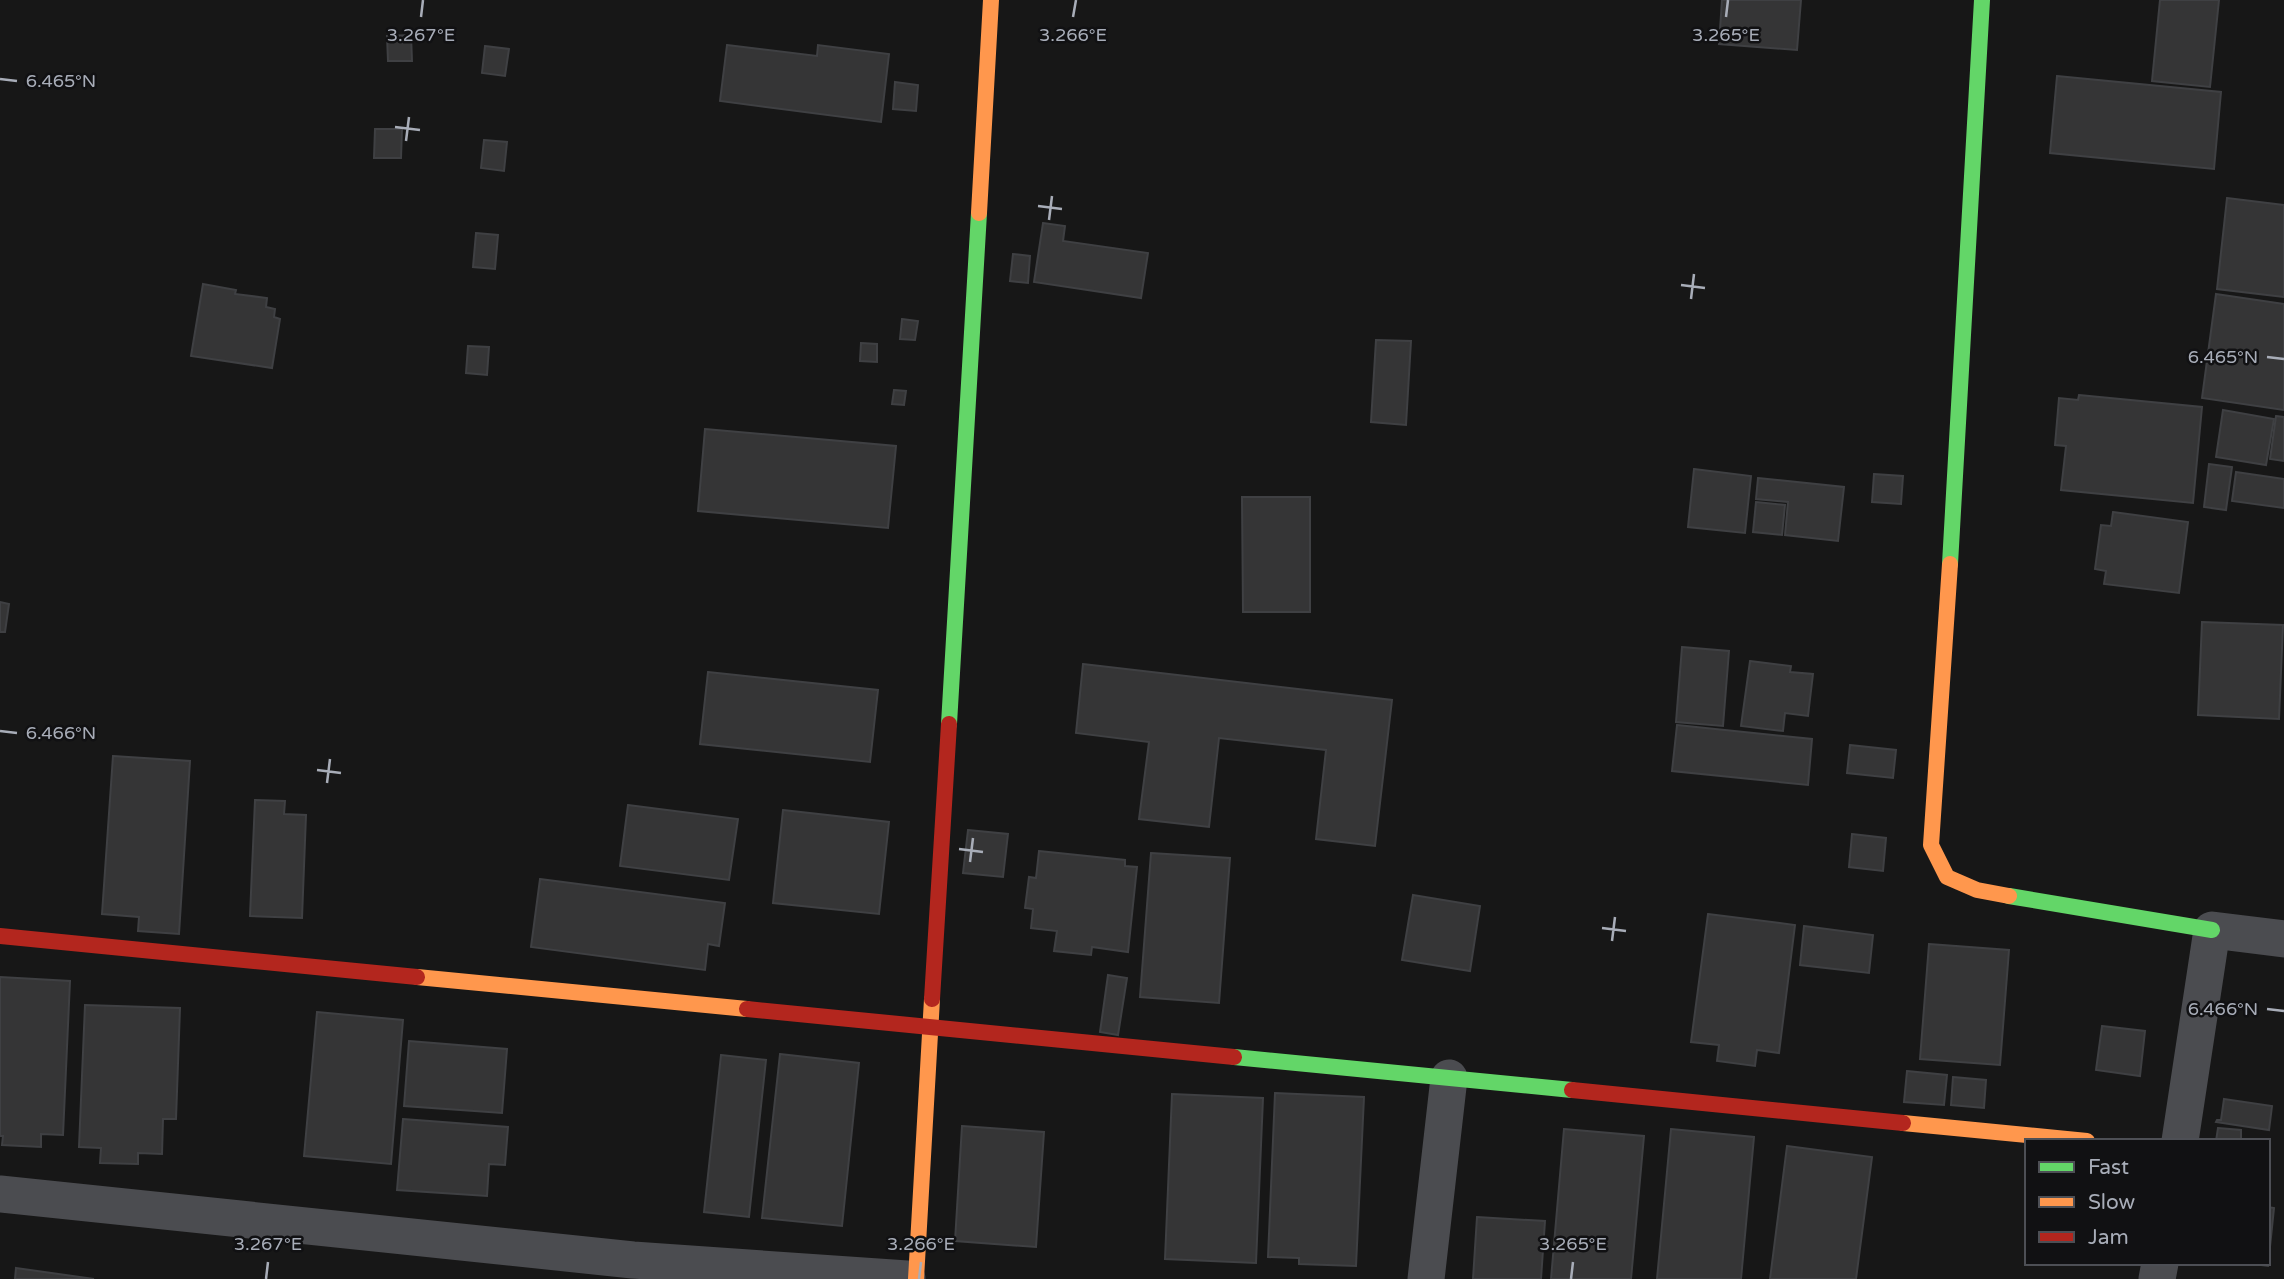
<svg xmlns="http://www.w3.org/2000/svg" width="2284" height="1279" font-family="'Varela Round',sans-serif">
<rect width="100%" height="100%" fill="#171717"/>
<g fill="#353536" stroke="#3f4043" stroke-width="2">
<path d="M1722 0H1801L1797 50 1719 44Z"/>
<path d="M2160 0H2219L2210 87 2152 81Z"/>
<path d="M411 35 412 61H388L387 36Z"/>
<path d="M727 45 817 56 818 45 889 54 881 122 720 101Z"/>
<path d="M485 46 509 49 505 76 482 73Z"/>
<path d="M2057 76 2221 92 2214 169 2050 153Z"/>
<path d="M895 82 918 85 916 111 893 109Z"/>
<path d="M375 129H402L401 158H374Z"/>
<path d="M484 140 507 142 504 171 481 168Z"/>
<path d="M2227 198 2284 205V297L2217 289Z"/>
<path d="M1043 223 1065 226 1063 241 1148 253 1141 298 1034 282Z"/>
<path d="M476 233 498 235 495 269 473 267Z"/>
<path d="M1013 254 1030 256 1028 283 1010 281Z"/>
<path d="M203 284 236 290 235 294 267 298 266 307 275 309 274 317 280 319 272 368 191 356Z"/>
<path d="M2216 294 2284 304V410L2202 398Z"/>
<path d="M902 319 918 321 915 340 900 339Z"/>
<path d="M1376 340 1411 341 1406 425 1371 422Z"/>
<path d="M861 343 877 344V362L860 361Z"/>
<path d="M468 346 489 347 487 375 466 373Z"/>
<path d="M894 390 906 391 904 405 892 404Z"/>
<path d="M2079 395 2202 407 2193 503 2061 490 2066 446 2055 445 2059 398 2078 400Z"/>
<path d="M2223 410 2274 419 2266 465 2216 457Z"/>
<path d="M2276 416 2284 417V461L2270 459Z"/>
<path d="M705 429 896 446 888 528 698 511Z"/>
<path d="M2209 464 2232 467 2226 510 2204 507Z"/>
<path d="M1694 469 1751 476 1745 533 1688 527Z"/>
<path d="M2236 472 2284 479V508L2232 501Z"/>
<path d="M1874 474 1903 476 1901 504 1872 502Z"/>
<path d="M1758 478 1844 487 1838 541 1785 535 1788 502 1756 499Z"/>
<path d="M1242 497H1310V612H1243Z"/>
<path d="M1756 502 1785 505 1782 535 1753 532Z"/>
<path d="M2113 512 2188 522 2179 593 2104 584 2106 571 2095 569 2101 525 2111 526Z"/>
<path d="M0 602 9 604 5 632H0Z"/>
<path d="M2202 622 2283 625 2279 719 2198 715Z"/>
<path d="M1682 647 1729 651 1723 726 1676 722Z"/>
<path d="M1750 661 1791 666 1790 672 1813 674 1808 716 1785 713 1783 731 1741 726Z"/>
<path d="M1083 664 1392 700 1375 846 1316 839 1326 750 1219 738 1209 827 1139 819 1149 742 1076 733Z"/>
<path d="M708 672 878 690 870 762 700 744Z"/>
<path d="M1677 725 1812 739 1808 785 1672 771Z"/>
<path d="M1850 745 1896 750 1893 778 1847 773Z"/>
<path d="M113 756 190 761 179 934 138 931 139 917 102 914Z"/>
<path d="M255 800 285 801 284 814 306 815 302 918 250 916Z"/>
<path d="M628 805 738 819 729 880 620 866Z"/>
<path d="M783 810 889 822 879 914 773 903Z"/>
<path d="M968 830 1008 834 1003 877 963 873Z"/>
<path d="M1852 834 1886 838 1883 871 1849 867Z"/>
<path d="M1039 851 1125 860V866L1137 867 1128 952 1092 947 1091 955 1054 951 1057 931 1031 928 1033 909 1025 908 1029 877 1036 878Z"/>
<path d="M1151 853 1230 858 1219 1003 1140 997Z"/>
<path d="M540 879 725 903 719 946 708 944 705 970 531 947Z"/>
<path d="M1413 895 1480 906 1470 971 1402 960Z"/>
<path d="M1708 914 1795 925 1779 1053 1757 1050 1755 1066 1717 1061 1719 1045 1691 1042Z"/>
<path d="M1804 926 1873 935 1869 973 1800 965Z"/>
<path d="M1929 944 2009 950 2000 1065 1920 1059Z"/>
<path d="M1108 975 1127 978 1118 1035 1100 1032Z"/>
<path d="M0 977 70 981 63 1135 41 1134V1147L2 1145 3 1136H0Z"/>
<path d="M85 1005 180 1008 176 1119H163L162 1154 138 1153V1164L100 1163 101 1148 79 1147Z"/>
<path d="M317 1012 403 1020 391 1164 304 1156Z"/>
<path d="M2102 1026 2145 1031 2140 1076 2096 1070Z"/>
<path d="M409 1041 507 1049 502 1113 404 1106Z"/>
<path d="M780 1054 859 1063 842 1226 762 1218Z"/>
<path d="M721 1055 766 1060 749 1217 704 1212Z"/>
<path d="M1907 1071 1947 1075 1944 1105 1904 1102Z"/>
<path d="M1953 1077 1986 1080 1984 1108 1951 1105Z"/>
<path d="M1275 1093 1364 1097 1356 1266 1299 1264V1258L1268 1257Z"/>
<path d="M1172 1094 1263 1098 1256 1263 1165 1259Z"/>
<path d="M2224 1099 2272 1106 2269 1130 2216 1122 2217 1120H2221Z"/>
<path d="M403 1119 508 1127 505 1165 489 1164 487 1196 397 1190Z"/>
<path d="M962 1126 1044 1132 1036 1247 955 1241Z"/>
<path d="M2218 1128 2241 1130V1141H2216Z"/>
<path d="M1564 1129 1644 1136 1631 1279H1551Z"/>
<path d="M1671 1129 1754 1137 1741 1279H1657Z"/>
<path d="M1787 1146 1872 1157 1856 1279H1770Z"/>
<path d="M2268 1207 2274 1208 2268 1266 2245 1263H2268Z"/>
<path d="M1477 1217 1545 1221 1541 1279H1473Z"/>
<path d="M16 1268 94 1279H15Z"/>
</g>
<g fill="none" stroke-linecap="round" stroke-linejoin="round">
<g stroke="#4b4c50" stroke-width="37">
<path d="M2180 1141 2212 930 2284 939"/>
<path d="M0 1194 633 1260 907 1279"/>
<path d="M1426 1279 1449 1078"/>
<path d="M2157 1279 2160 1263"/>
</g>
<g stroke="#63d668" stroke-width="16">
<path d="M1950 564 1982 0"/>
<path d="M949 724 979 213"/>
<path d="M2009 896 2212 930"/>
<path d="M1234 1057 1572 1090"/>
</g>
<g stroke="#ff974d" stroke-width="16">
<path d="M979 213 991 0"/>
<path d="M1950 564 1931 845 1947 877 1977 890 2009 896"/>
<path d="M417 977 747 1009"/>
<path d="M1903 1123 2087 1141"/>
<path d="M916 1279 932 999"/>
</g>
<g stroke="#b3261e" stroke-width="16">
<path d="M0 936 417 977"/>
<path d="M932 999 949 724"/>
<path d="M747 1009 1234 1057"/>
<path d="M1572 1090 1903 1123"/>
</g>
</g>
<path fill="none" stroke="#a8adb8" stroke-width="2.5" d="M421 17 423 0M1073 17 1076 0M1726 17 1728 0M0 79 17 81M395 127 420 130M406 141 409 117M1038 206 1062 209M1049 220 1052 196M1681 285 1705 288M1691 299 1694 274M2267 357 2284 359M0 731 17 733M317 770 341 773M327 783 330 759M959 849 983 852M970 862 973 838M1602 928 1626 931M1612 941 1615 917M2267 1009 2284 1011M266 1279 268 1262M919 1279 921 1262M1571 1279 1573 1262"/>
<g font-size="18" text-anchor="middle" fill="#a8adb8" stroke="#111113" stroke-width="5" stroke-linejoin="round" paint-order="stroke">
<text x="421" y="41">3.267°E</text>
<text x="1073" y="41">3.266°E</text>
<text x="1726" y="41">3.265°E</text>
<text x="61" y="87">6.465°N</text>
<text x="2223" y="363">6.465°N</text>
<text x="61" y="739">6.466°N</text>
<text x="2223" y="1015">6.466°N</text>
<text x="268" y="1250">3.267°E</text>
<text x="921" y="1250">3.266°E</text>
<text x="1573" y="1250">3.265°E</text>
</g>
<rect x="2025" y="1139" width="245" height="126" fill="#111113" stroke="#4d4f55" stroke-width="2"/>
<rect x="2039" y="1162" width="35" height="10" fill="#63d668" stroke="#4d4f55" stroke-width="2"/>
<text x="2088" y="1174" font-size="21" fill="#a8adb8">Fast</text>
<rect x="2039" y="1197" width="35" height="10" fill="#ff974d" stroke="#4d4f55" stroke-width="2"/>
<text x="2088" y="1209" font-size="21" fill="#a8adb8">Slow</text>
<rect x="2039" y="1232" width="35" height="10" fill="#b3261e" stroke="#4d4f55" stroke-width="2"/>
<text x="2088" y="1244" font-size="21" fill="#a8adb8">Jam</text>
</svg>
